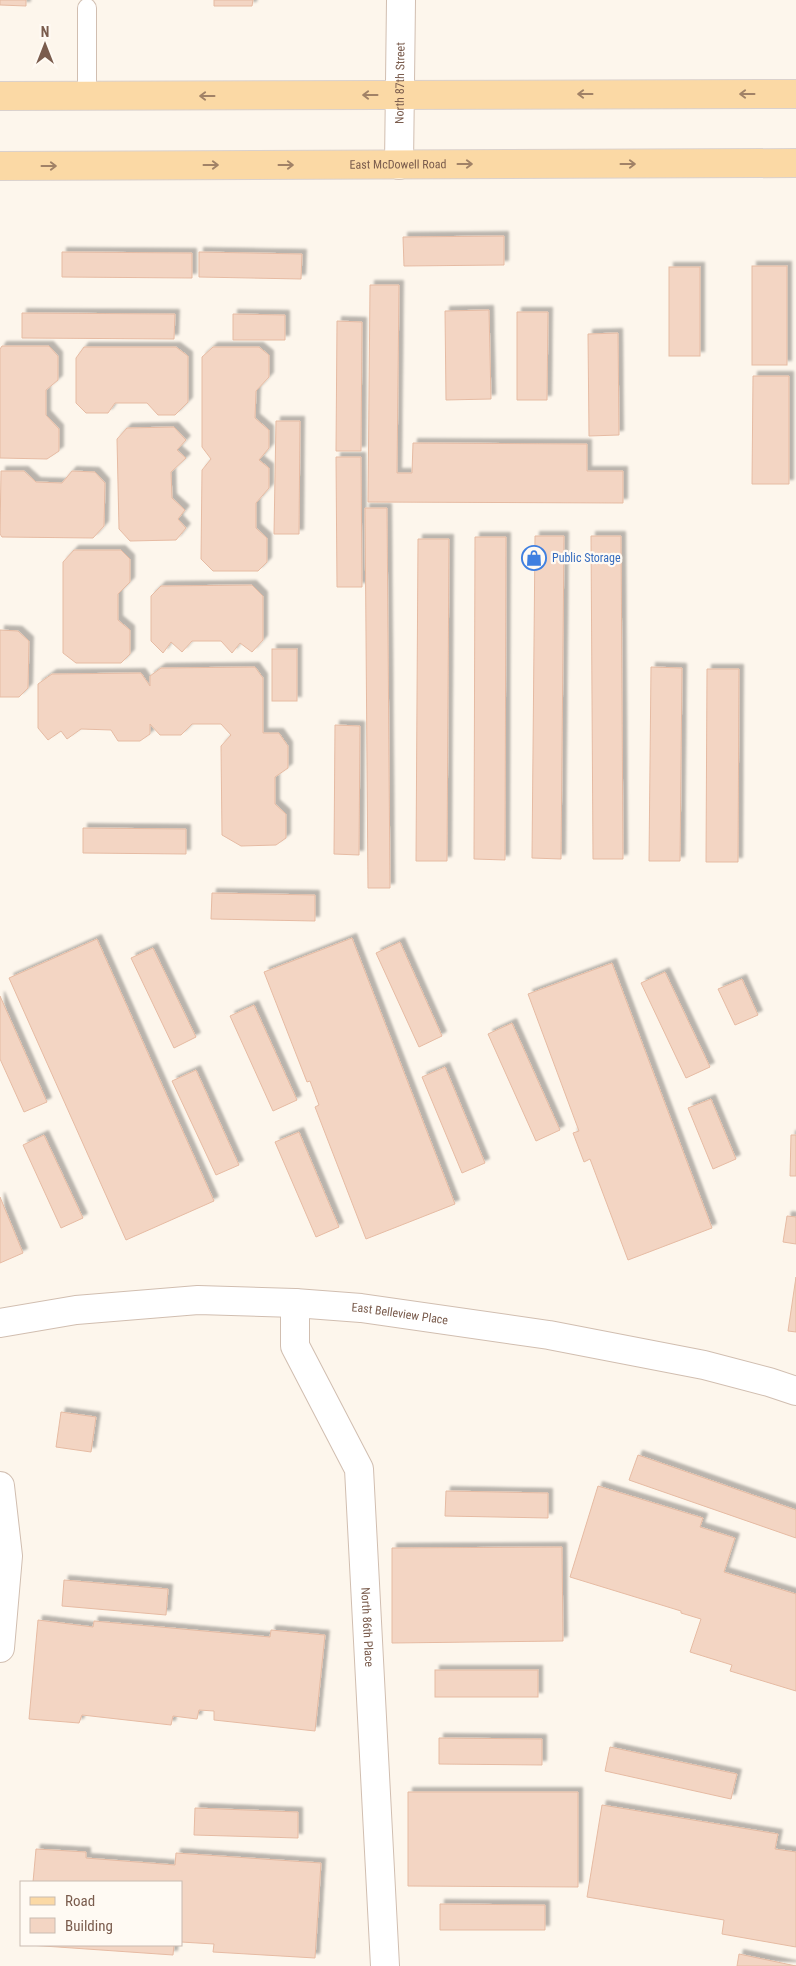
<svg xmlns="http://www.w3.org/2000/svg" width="796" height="1966" font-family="'Roboto Condensed',sans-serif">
<defs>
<filter id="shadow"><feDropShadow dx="4.5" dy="-4.5" stdDeviation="1" flood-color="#0004"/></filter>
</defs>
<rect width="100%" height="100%" fill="#fdf6ec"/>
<g fill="#f3d5c3" stroke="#e6bba3" filter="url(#shadow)">
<path d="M0 0H26V6L0 5Z"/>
<path d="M214 0H253L252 6H214Z"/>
<path d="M504 236V265L404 266 403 237Z"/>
<path d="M62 252 192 253V278L62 277Z"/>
<path d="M199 252 302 254 301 279 199 277Z"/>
<rect x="752" y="266" width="35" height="99"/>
<rect x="669" y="267" width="31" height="89"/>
<path d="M370 285H399L397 473H412L413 443 587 444V471H623V503L368 502Z"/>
<path d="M489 310 491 399 446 400 445 311Z"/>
<path d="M517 312H548L547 400H517Z"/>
<path d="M22 313 175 314 174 339 22 338Z"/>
<path d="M233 314 285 315V340H233Z"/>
<path d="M337 321 362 322 361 451H336Z"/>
<path d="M618 333 619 435 589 436 588 334Z"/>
<path d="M2 346H49L58 356V380L46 390V415L59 429V451L47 459 0 458V349Z"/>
<path d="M84 347H176L188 356V402L175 415H158L147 403H115L108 413H86L76 403V358Z"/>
<path d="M213 347H259L269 355V377L256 391 255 418 269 430V448L259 460 269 468V488L256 503V528L267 538V562L258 571H213L201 559 202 470 211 459 202 447V357Z"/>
<path d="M753 376H789V484H752Z"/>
<path d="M276 421H300L299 534H274Z"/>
<path d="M174 427 186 440 177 450 186 458 171 472 172 498 185 510 178 519 186 528 176 540 130 541 119 529 117 439 127 428Z"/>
<path d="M336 457H361L362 587H337Z"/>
<path d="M1 471H24L36 482 62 483 72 471 95 472 105 483 104 526 93 538 2 537 0 534Z"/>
<path d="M365 508H387L390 888H368Z"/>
<path d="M535 536H564L561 859 532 858Z"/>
<path d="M591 536H621L623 859H593Z"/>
<path d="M475 537H506L505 860 474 859Z"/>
<path d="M418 539H449L447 861H416Z"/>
<path d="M74 550H121L130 559V582L118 594V620L130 630V654L121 663H76L63 653V562Z"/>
<path d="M252 585 263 596V640L252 652 240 643 232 653 221 641H192L182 652 171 642 163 653 151 641V596L161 586Z"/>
<path d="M0 630 18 631 29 641 28 688 19 697H0Z"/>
<rect x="272" y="649" width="25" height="52"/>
<path d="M255 667 263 678V733H279L288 746V768L275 777V804L286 814V838L276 845 241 846 222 835 221 746 231 735 221 724H192L181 735H160L150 724V734L140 741H118L111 730 81 729 67 739 61 731 48 740 38 728V684L52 674 141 673 150 686V676L161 668Z"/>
<path d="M651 667 682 668 680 861H649Z"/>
<path d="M707 669H739L738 862H706Z"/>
<path d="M335 725 360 726 359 855 334 854Z"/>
<path d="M83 828 186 829V854L83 853Z"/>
<path d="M212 893 315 895V921L211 919Z"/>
<path d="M352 938 455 1204 366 1239 315 1107 319 1105 310 1081 307 1082 264 972Z"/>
<path d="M97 939 214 1201 126 1240 9 978Z"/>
<path d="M400 942 442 1036 419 1047 376 953Z"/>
<path d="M153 948 196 1037 174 1048 131 958Z"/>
<path d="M612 963 712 1228 628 1260 590 1159 584 1162 573 1133 579 1131 528 994Z"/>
<path d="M665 972 710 1067 686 1078 641 983Z"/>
<path d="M742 979 758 1015 735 1025 718 989Z"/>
<path d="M0 996 47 1102 24 1112 0 1059Z"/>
<path d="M254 1005 297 1100 273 1111 230 1016Z"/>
<path d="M512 1023 560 1130 536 1141 488 1034Z"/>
<path d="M445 1067 485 1163 462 1173 422 1077Z"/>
<path d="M196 1070 239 1165 216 1175 172 1081Z"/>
<path d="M711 1099 736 1159 713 1169 688 1108Z"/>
<path d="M299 1132 339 1227 316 1237 275 1142Z"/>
<path d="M44 1135 83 1218 61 1228 23 1145Z"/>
<path d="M791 1135H796V1176H790Z"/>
<path d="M0 1197 23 1253 0 1263Z"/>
<path d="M787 1216 796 1217V1244L783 1242Z"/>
<path d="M796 1277V1332L788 1331Z"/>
<path d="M61 1412 96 1417 91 1452 56 1447Z"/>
<path d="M638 1455 796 1510V1538L629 1480Z"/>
<path d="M598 1486 703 1518 700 1527 735 1538 724 1572 796 1594V1691L730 1671 732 1665 690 1652 701 1619 681 1613V1611L570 1577Z"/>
<path d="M446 1491 548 1493V1518L445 1516Z"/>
<path d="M562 1547 563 1641 392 1643V1548Z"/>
<path d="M64 1580 168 1589 166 1615 62 1606Z"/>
<path d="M38 1620 93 1627 94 1621 270 1637 271 1630 325 1635 315 1731 214 1720V1711L199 1710 197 1719 173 1716 171 1725 82 1715 79 1723 29 1719Z"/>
<rect x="435" y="1670" width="103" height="27"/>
<path d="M439 1738 542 1739V1765L439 1764Z"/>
<path d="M610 1747 737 1774 731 1799 605 1771Z"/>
<path d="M408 1792H578V1887L408 1886Z"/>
<path d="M602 1805 778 1834 775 1849 796 1852V1947L722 1934 724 1920 587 1897Z"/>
<path d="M195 1808 298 1812V1838L194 1835Z"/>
<path d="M36 1849 86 1852V1858L175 1865 176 1853 321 1863 315 1958 213 1952 214 1944 181 1942V1882H33Z"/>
<path d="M440 1904 545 1905V1930H440Z"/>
<path d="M29 1945H174L173 1955Z"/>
<path d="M739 1954 796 1966H737Z"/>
</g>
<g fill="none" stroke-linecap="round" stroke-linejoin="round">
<defs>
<path id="lane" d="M87 8V96"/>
<g id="street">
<path id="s1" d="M399 165 401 0"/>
<path id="s2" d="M295 1303V1346L359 1469 385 1966"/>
<path id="s3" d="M0 1323 76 1310 198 1300 295 1303 361 1308 549 1335 704 1365 769 1382 796 1391"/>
<path d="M0 1486 8 1556 0 1648"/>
</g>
<g id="primary">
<path d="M0 96 796 94"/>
<path id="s4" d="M0 166 796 163"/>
</g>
</defs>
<use href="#lane" stroke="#d1beb0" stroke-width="20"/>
<use href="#street" stroke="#d1beb0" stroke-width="30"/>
<use href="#primary" stroke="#dad1cd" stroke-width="30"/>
<use href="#lane" stroke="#fff" stroke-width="18"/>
<use href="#street" stroke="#fff" stroke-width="28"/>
<use href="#primary" stroke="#fbd9a5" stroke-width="28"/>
</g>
<defs><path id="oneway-shaft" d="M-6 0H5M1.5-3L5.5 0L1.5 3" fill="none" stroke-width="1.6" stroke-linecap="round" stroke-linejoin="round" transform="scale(1.25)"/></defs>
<g stroke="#a18267">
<use href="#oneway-shaft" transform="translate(585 94) rotate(180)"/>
<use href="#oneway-shaft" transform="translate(747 94) rotate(180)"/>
<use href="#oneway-shaft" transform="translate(370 95) rotate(180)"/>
<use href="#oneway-shaft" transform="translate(207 96) rotate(180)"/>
<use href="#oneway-shaft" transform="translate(465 164)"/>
<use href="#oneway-shaft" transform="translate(628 164)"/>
<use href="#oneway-shaft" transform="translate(211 165)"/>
<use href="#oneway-shaft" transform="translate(286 165)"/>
<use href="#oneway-shaft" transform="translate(49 166)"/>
</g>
<defs>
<symbol id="shop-ring" viewBox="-11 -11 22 22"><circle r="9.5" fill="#fffaf3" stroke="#3f7fe0" stroke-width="1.5"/><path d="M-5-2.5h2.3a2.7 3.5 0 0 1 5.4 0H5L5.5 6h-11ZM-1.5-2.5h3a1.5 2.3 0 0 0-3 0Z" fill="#3f7fe0"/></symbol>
</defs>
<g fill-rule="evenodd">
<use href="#shop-ring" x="520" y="544" width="28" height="28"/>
</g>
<g text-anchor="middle" stroke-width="4.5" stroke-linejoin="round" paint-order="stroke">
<g font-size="12" fill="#7a5c4d" stroke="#fffaf3">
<text dy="4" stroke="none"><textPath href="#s1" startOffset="82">North 87th Street</textPath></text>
<text dy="4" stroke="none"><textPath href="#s4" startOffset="398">East McDowell Road</textPath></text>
<text dy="4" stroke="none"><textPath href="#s3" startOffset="402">East Belleview Place</textPath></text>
<text dy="4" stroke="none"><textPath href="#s2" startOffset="340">North 86th Place</textPath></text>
</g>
<g font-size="12" fill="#366cbe" stroke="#fffaf3" text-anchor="start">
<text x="552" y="562">Public Storage</text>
</g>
</g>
<rect x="20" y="1881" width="162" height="65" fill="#fffaf3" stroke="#cabbb1"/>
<rect x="30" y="1897" width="25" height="8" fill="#fbd9a5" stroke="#cabbb1"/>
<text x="65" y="1906" font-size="15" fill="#7a5c4d">Road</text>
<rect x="30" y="1918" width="25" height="15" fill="#f3d5c3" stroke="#cabbb1"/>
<text x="65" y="1931" font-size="15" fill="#7a5c4d">Building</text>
<g transform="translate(45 45)" stroke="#fffaf3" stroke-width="4" paint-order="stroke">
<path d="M0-4L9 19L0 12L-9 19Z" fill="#7a5c4d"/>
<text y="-8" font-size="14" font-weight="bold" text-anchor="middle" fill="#7a5c4d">N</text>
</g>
</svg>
